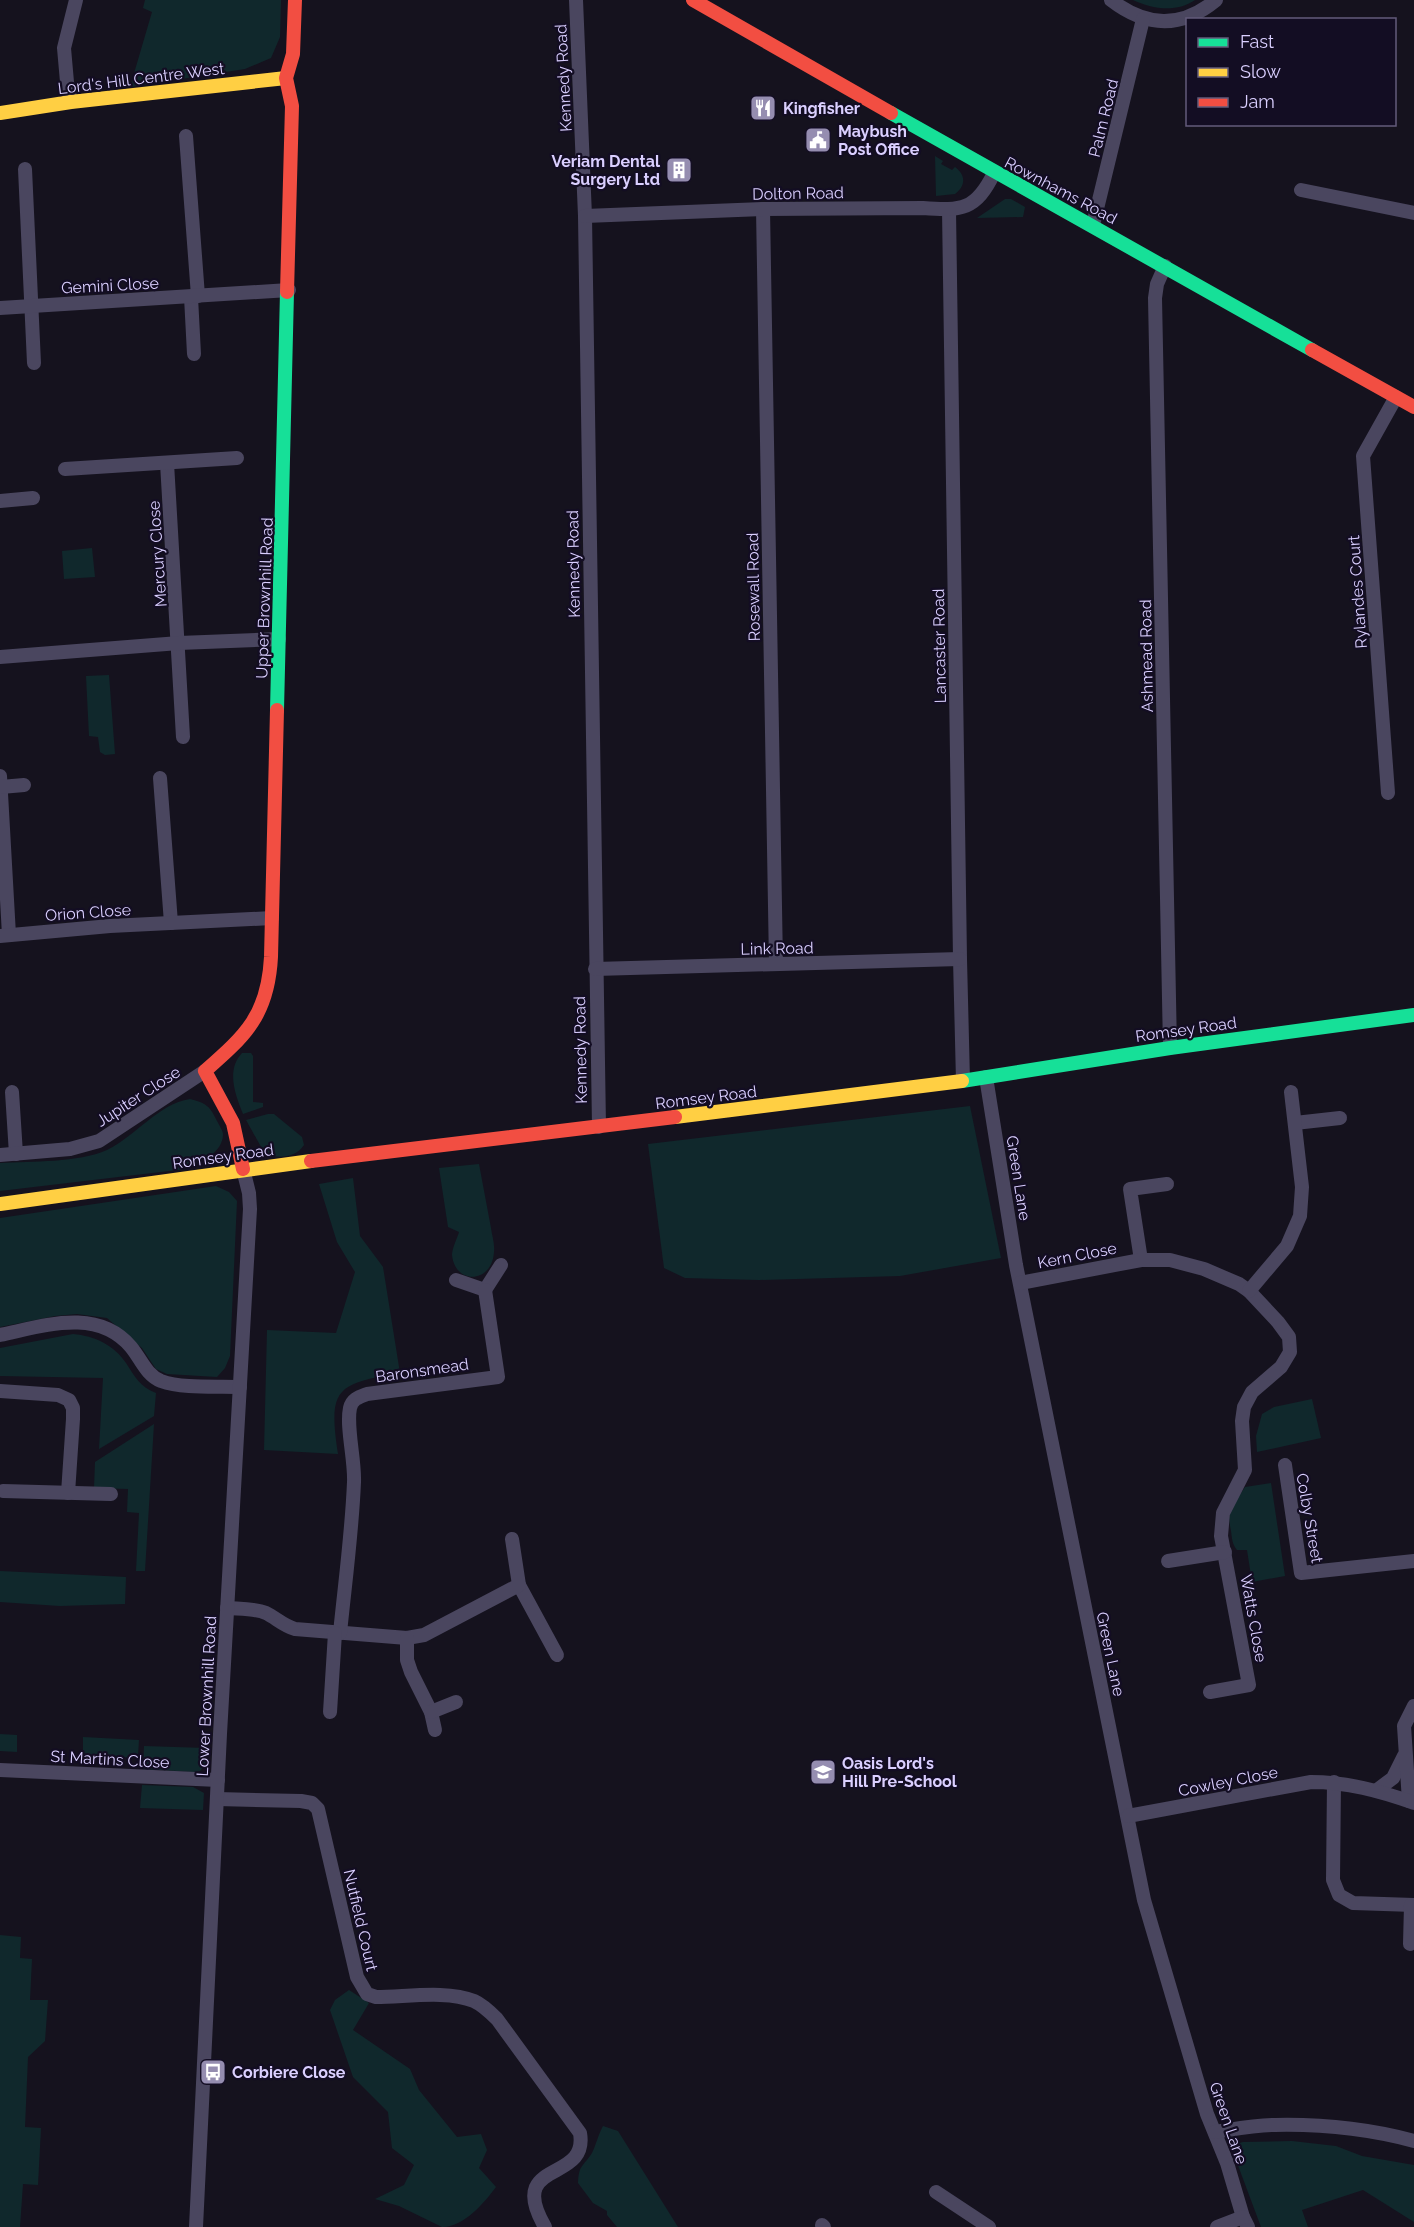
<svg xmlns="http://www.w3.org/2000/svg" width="1414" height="2227" font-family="Raleway,sans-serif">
<rect width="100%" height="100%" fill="#15121e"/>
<g fill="#10282c">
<path d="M145 0H281L280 37 271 58 245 69 130 87 152 12 143 8Z"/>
<path d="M1133 0H1195C1176 13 1152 9 1133 0Z"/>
<path d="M935 156 943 161 941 164 952 170 955 167C966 175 966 186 955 194L936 196Z"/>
<path d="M1005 199H1011L1025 207 1023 217 977 218Z"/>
<path d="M92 548 95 577 64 579 62 551Z"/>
<path d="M109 675 115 754 105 755 100 752 98 737 89 736 86 676Z"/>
<path d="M242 1053H251L253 1056V1102L263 1103V1107L243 1114C235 1094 226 1070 242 1053Z"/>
<path d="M190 1099C206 1103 210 1106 217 1121 219 1125 223 1131 223 1134 223 1153 200 1163 186 1169L0 1191V1163C32 1161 78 1163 107 1150 136 1136 158 1104 190 1099Z"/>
<path d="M970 1106 1001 1258 900 1276 759 1280 685 1278 664 1268 648 1144Z"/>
<path d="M268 1114H274L302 1137 304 1145C295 1158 279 1159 265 1154L246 1120Z"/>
<path d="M479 1164C483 1185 487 1207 491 1228 492 1236 495 1244 494 1252 492 1284 455 1285 452 1255 452 1248 457 1239 459 1232L448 1227 439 1168Z"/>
<path d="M353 1178 360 1236 383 1267 400 1373C336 1384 328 1388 338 1454L264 1450 267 1330 336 1333 355 1272 337 1242 319 1184Z"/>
<path d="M216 1186 229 1192 237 1201 230 1356 225 1368 217 1377 167 1374 156 1369 142 1348 107 1318 77 1314 55 1316 0 1327V1218Z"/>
<path d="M73 1334C95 1336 114 1345 126 1363 135 1377 140 1387 156 1393L154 1416 99 1449 103 1378 0 1376V1348Z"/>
<path d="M1312 1399 1321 1438 1257 1452 1256 1436 1262 1414 1274 1407Z"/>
<path d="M154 1424 145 1571H136L139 1513 127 1512 128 1489 94 1488 95 1462Z"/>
<path d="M1271 1483 1285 1576 1252 1582 1247 1550H1237C1232 1544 1232 1538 1231 1531 1226 1509 1233 1505 1245 1487Z"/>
<path d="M0 1571 126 1577 125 1604 60 1606 0 1602Z"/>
<path d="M0 1734 17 1735V1752L0 1751Z"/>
<path d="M83 1737 139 1740 138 1756V1758L83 1755Z"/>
<path d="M144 1746 206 1748V1764L200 1771 193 1772 143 1769Z"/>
<path d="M142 1785 193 1787 204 1793 203 1810 140 1808Z"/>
<path d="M0 1935 21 1937 20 1958 32 1959 30 2000H48L45 2041 28 2057 25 2127 41 2128 38 2185 23 2184 20 2227H0Z"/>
<path d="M349 1990 369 2003 353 2030 410 2069 419 2090 457 2137 481 2134 487 2150 479 2168 496 2187C484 2203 464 2227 442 2227L399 2206 375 2199 404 2185 414 2165 392 2148 388 2112 353 2077 330 2010 335 2000Z"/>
<path d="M603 2126 618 2131 678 2227H617L607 2215V2211L593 2203 578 2183C579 2164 583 2167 592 2153 596 2145 598 2135 603 2126Z"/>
<path d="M1292 2141 1336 2146 1362 2156 1414 2165V2222L1363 2190 1302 2210 1308 2227H1261L1233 2152 1236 2144 1243 2142Z"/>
</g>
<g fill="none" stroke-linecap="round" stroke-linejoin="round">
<g stroke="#4a465f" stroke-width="14">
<path d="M576 0 585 216 599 1127"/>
<path d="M1111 0C1146 27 1181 29 1216 0"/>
<path d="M71 102 67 82 64 48 76 0"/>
<path d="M186 136 198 296"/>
<path d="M25 169 34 363"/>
<path d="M1301 190 1414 213"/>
<path d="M763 209 776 964"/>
<path d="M949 210 960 959 963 1081"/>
<path d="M585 216 763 209 923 208C962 211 976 210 994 173"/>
<path d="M1093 225 1143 19"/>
<path d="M1165 266 1157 284 1155 298 1170 1048"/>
<path d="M191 297 194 354"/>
<path d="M0 308 289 290"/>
<path d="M167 463 183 737"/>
<path d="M65 469 237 458"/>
<path d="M0 501 33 498"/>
<path d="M0 657 179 643 279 639"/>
<path d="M0 776 9 935"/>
<path d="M160 778 171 923"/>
<path d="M1 787 24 785"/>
<path d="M1388 793 1363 456 1396 397"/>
<path d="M0 936 110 926 272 918"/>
<path d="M595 969 960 959"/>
<path d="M986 1077 1016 1265 1144 1900 1207 2114 1227 2163 1243 2217 1248 2227"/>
<path d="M12 1092 16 1154"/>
<path d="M1295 1123 1340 1118"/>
<path d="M0 1155 70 1149 99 1141 205 1071"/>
<path d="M1141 1260 1130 1189 1167 1184"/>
<path d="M456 1280 485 1290 501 1265"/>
<path d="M1020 1283 1141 1260H1170L1204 1269 1239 1284 1249 1291 1278 1322 1289 1337 1290 1352 1281 1367 1252 1392 1244 1407 1242 1421 1245 1470 1223 1513 1221 1536 1249 1685 1210 1692"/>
<path d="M1249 1291 1287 1246 1300 1216 1302 1187 1291 1092"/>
<path d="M0 1335C44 1326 97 1307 131 1347 141 1359 146 1375 161 1381 183 1389 217 1386 240 1387"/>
<path d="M0 1391 58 1395 69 1400 73 1408V1419L68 1493"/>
<path d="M1285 1465 1301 1573 1414 1561"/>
<path d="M3 1491 111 1494"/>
<path d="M1168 1561 1225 1552"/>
<path d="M519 1585 557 1655"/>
<path d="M227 1608C240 1609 254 1608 266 1613 276 1618 284 1626 295 1629L407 1638 424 1635 519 1585 512 1539"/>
<path d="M340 1633C345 1583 352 1532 354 1482 355 1460 346 1427 350 1408 352 1399 359 1397 367 1394L498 1377 485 1290"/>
<path d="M407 1638V1660L411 1672 431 1712 435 1730"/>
<path d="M330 1712 335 1633"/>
<path d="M431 1712 456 1702"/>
<path d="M0 1770 218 1780"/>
<path d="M1334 1782 1333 1880 1339 1895 1353 1903 1414 1905"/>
<path d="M1377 1790 1393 1778 1404 1756"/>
<path d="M217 1799 301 1801 312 1803 318 1809 357 1977 367 1994 376 1997C406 1997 447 1990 474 2001 483 2005 490 2012 497 2019L580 2133C589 2184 505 2158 545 2227"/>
<path d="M1409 1801 1404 1726 1414 1706"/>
<path d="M1128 1816 1311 1782C1347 1782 1380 1791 1414 1803"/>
<path d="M1410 1944 1411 1905"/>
<path d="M1215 2132C1235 2129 1255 2125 1275 2125 1322 2124 1369 2129 1414 2141"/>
<path d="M936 2192 989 2227"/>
<path d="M822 2225 824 2227"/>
<path d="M196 2227 220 1734 250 1209 249 1193 243 1169"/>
<path d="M1217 2227 1243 2217"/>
</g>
<g stroke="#16e098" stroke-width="14">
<path d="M891 113 1312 350"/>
<path d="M277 710 287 292"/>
<path d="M962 1081 1170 1048 1414 1015"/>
</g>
<g stroke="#ffcf43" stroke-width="14">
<path d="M0 113 71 102 286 78"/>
<path d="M675 1117 962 1081"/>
<path d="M0 1204 311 1161"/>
</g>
<g stroke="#f24e42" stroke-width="14">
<path d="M693 0 891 113"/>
<path d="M287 292 292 106 286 78 293 54 295 0"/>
<path d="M1312 350 1414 407"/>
<path d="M311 1161 675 1117"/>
<path d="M243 1169 233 1123 205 1071C246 1035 268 1015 271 957L277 710"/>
</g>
</g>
<defs>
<symbol id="restaurant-square" viewBox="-11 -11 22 22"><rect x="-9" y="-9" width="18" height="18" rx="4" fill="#958db0" stroke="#130d23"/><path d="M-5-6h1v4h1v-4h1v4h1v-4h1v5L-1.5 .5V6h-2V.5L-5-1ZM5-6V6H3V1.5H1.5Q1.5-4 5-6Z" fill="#fff"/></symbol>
<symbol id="civic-square" viewBox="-11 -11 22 22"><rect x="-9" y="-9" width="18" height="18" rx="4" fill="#958db0" stroke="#130d23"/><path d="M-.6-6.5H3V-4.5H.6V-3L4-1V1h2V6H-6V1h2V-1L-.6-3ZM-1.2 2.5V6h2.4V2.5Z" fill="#fff"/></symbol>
<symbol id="building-square" viewBox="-11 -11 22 22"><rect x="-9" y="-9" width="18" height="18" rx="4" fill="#958db0" stroke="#130d23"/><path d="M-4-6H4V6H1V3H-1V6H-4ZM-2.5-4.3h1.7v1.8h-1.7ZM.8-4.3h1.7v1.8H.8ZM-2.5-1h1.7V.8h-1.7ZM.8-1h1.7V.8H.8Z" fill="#fff"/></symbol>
<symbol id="school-square" viewBox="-11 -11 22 22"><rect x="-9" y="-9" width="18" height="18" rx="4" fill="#958db0" stroke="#130d23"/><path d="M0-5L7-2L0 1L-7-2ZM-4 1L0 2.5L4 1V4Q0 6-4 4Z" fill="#fff"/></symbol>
<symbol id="bus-square" viewBox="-11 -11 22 22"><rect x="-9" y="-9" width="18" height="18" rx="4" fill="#958db0" stroke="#130d23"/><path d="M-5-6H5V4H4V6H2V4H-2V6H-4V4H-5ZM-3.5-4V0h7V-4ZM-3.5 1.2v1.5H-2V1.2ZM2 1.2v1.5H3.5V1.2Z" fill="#fff"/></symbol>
</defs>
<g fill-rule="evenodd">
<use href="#restaurant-square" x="748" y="93" width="30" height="30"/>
<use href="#civic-square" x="803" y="125" width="30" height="30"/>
<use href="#building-square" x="664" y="155" width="30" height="30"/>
<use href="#school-square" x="808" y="1757" width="30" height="30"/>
<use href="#bus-square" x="198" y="2057" width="30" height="30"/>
</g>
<g text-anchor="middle" stroke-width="4.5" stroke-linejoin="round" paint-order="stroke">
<g font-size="16" fill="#dacfff" stroke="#130d23">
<text transform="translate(141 78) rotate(-7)" y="6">Lord's Hill Centre West</text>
<text transform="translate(563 78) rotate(-93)" y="6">Kennedy Road</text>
<text transform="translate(1103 118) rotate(-76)" y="6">Palm Road</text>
<text transform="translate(1061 190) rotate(28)" y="6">Rownhams Road</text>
<text transform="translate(798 193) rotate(-1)" y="6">Dolton Road</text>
<text transform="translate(110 285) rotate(-3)" y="6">Gemini Close</text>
<text transform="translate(157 554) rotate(-94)" y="6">Mercury Close</text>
<text transform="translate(573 564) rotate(-91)" y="6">Kennedy Road</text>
<text transform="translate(753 587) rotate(-91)" y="6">Rosewall Road</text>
<text transform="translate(1357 592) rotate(-94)" y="6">Rylandes Court</text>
<text transform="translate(264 598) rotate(-88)" y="6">Upper Brownhill Road</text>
<text transform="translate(939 646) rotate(-91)" y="6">Lancaster Road</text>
<text transform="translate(1146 656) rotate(-91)" y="6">Ashmead Road</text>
<text transform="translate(88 912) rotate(-4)" y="6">Orion Close</text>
<text transform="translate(777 948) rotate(-1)" y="6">Link Road</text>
<text transform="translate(1186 1029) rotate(-8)" y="6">Romsey Road</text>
<text transform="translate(580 1050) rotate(-91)" y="6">Kennedy Road</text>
<text transform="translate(138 1096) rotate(-33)" y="6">Jupiter Close</text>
<text transform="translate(706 1097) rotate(-7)" y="6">Romsey Road</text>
<text transform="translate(223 1156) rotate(-8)" y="6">Romsey Road</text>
<text transform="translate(1019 1178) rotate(81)" y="6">Green Lane</text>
<text transform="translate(1077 1255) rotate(-11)" y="6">Kern Close</text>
<text transform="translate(422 1370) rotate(-8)" y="6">Baronsmead</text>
<text transform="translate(1310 1518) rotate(80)" y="6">Colby Street</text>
<text transform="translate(1254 1618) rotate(80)" y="6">Watts Close</text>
<text transform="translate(1111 1654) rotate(78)" y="6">Green Lane</text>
<text transform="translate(206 1696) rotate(-87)" y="6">Lower Brownhill Road</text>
<text transform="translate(110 1759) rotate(3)" y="6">St Martins Close</text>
<text transform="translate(1228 1781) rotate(-11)" y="6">Cowley Close</text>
<text transform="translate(361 1920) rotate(77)" y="6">Nutfield Court</text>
<text transform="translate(1229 2123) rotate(71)" y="6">Green Lane</text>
</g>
<g font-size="16" font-weight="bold" fill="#dacfff" stroke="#130d23" text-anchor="start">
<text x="783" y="114">Kingfisher</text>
<text x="838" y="137">Maybush<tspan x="838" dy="18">Post Office</tspan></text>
<text x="660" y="167" text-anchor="end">Veriam Dental<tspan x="660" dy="18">Surgery Ltd</tspan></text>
<text x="842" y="1769">Oasis Lord's<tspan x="842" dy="18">Hill Pre-School</tspan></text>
<text x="232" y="2078">Corbiere Close</text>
</g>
</g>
<rect x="1186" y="18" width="210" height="108" fill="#130d23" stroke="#635b7b" stroke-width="1.5"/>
<rect x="1198" y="38" width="30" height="9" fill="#16e098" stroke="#635b7b" stroke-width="1.5"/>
<text x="1240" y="48" font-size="18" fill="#dacfff">Fast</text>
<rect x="1198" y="68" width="30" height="9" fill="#ffcf43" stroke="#635b7b" stroke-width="1.5"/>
<text x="1240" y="78" font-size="18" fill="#dacfff">Slow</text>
<rect x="1198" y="98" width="30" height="9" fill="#f24e42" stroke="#635b7b" stroke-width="1.5"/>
<text x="1240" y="108" font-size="18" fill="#dacfff">Jam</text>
</svg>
